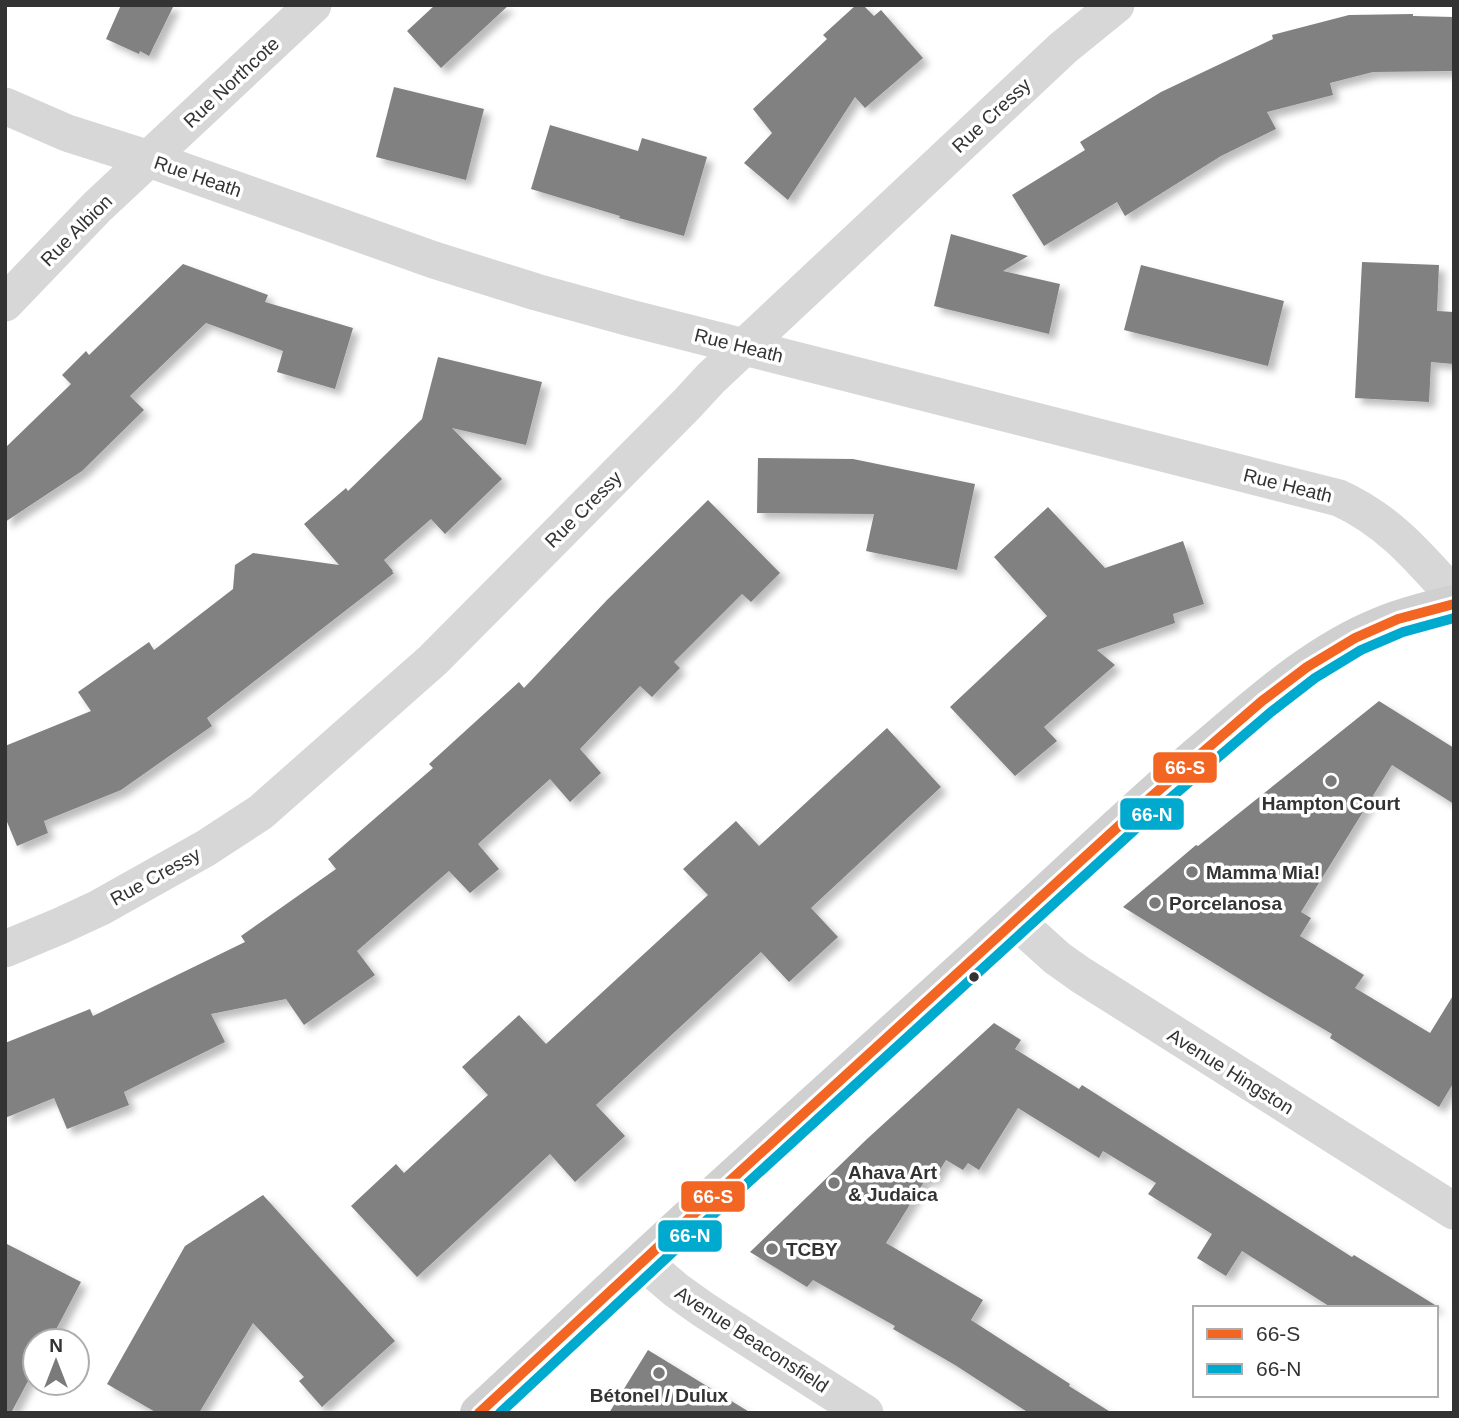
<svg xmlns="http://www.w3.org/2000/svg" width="1459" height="1418" font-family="Helvetica,sans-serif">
<defs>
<filter id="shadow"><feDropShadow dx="6" dy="6" stdDeviation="3.5" flood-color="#0004"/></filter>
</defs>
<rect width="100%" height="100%" fill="#fff"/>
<g fill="#818181" filter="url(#shadow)">
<path d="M121 5H174L149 56 140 51 139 54 106 39Z"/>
<path d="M435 5H509L441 68 407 31Z"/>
<path d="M856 5H863L874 16 881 10 923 58 865 108 855 97 788 200 744 163 772 133 753 109 827 39 823 35Z"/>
<path d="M1413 14V16L1454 17V71L1373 72 1330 83 1333 95 1267 112 1276 129 1221 156 1125 216 1117 202 1044 246 1012 195 1085 150 1080 142 1161 92 1273 39 1272 35 1349 15Z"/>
<path d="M394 87 484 109 466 180 376 157Z"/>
<path d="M550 125 638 151 642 138 707 157 684 236 619 218 620 216 531 189Z"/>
<path d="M951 234 1028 256 1003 271 1060 284 1049 334 934 306Z"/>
<path d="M1362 262 1439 265 1437 311 1454 312V364L1431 362 1429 402 1355 398Z"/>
<path d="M183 264 268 295 265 302 353 328 335 389 277 372 283 351 206 323 130 396 144 410 82 471 5 522V448L71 384 62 375 86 351 89 355Z"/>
<path d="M1141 265 1284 301 1268 366 1124 330Z"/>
<path d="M438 357 542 382 526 445 452 428 502 479 445 534 431 519 384 560 393 571 392 572 394 573 207 718 212 726 121 790 44 821 48 833 17 846 5 817V746L91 711 78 692 149 642 154 650 233 589 235 565 253 553 339 565 304 524 346 488 348 491 422 419Z"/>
<path d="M758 458 853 459 975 484 957 570 866 551 874 514 757 513Z"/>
<path d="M708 500 780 573 751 602 742 594 674 662 680 668 652 697 640 686 580 749 601 773 570 802 550 779 478 844 499 869 470 893 449 871 357 951 375 975 304 1025 286 999 211 1014 225 1042 124 1092 129 1105 67 1129 54 1098 5 1118V1043L90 1009 93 1016 245 942 241 936 336 869 328 859 433 768 429 764 519 682 524 688 607 600Z"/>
<path d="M1048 507 1105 568 1183 541 1204 604 1173 614 1175 623 1097 650 1115 665 1044 727 1057 741 1015 776 950 707 1047 616 994 557Z"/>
<path d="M1379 701 1454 748V804L1392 765 1301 912 1311 918 1300 936 1364 975 1355 988 1430 1033 1454 994V1082L1439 1107 1330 1038 1332 1034 1264 994 1123 907 1196 845 1198 846Z"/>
<path d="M887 728 941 787 811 908 838 937 789 982 761 952 596 1105 625 1136 575 1182 550 1154 417 1277 351 1206 396 1164 404 1173 488 1095 462 1067 519 1015 546 1044 708 895 683 869 736 821 759 846Z"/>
<path d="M994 1023 1021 1040 1015 1049 1079 1089 1082 1085 1352 1257 1354 1255 1440 1308H1332L1242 1251 1226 1276 1197 1258 1212 1234 1148 1194 1156 1183 1103 1151 1099 1158 1018 1108 979 1170 968 1163 963 1170 946 1160 933 1181 927 1177 886 1243 983 1300 971 1320 1070 1384 1069 1386 1112 1413H1029L955 1365 893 1329 895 1326 813 1280 807 1287 750 1252 867 1139Z"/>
<path d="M263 1195 395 1341 322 1407 299 1381 304 1377 253 1323 199 1413H157L107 1384 185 1246Z"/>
<path d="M5 1243 81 1282 50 1341H35V1368L11 1413H5Z"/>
<path d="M648 1350 751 1413H609Z"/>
</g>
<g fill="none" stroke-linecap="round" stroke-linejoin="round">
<g stroke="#d7d7d7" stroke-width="37">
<path d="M5 106 67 133 149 159 434 260 536 292 630 318 1339 498C1389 521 1418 556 1454 596"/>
<path d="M5 303 97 207 313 5"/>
<path d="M1016 921 1057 958 1081 975 1454 1211"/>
<path d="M5 949 60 926 99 908 206 848 261 812 433 660 687 404 711 378 1063 48 1116 5"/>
<path d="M642 1261 676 1290 704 1310 865 1413"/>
</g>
<path stroke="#d0d0d0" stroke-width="38" d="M479 1413C562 1336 644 1258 728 1182 813 1104 899 1027 985 949 1056 885 1125 818 1198 755 1254 708 1311 654 1380 626 1404 616 1429 610 1454 604"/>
<defs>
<path id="bus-1" d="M479 1413 697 1211 1144 803 1262 701 1307 667 1355 638 1398 619 1454 604"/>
<path id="bus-2" d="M500 1413 706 1221 1153 813 1271 712 1315 678 1361 650 1403 632 1454 618"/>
</defs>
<use href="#bus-1" stroke="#fff" stroke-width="16"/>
<use href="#bus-2" stroke="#fff" stroke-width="16"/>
<use href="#bus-1" stroke="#f26522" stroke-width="10"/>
<use href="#bus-2" stroke="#00a9ce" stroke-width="10"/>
</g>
<g fill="#7a7a7a" stroke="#fff" stroke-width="2.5">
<circle cx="1331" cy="781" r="7"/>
<circle cx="1192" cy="872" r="7"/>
<circle cx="1155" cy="903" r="7"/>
<circle cx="834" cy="1183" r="7"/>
<circle cx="772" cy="1249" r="7"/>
<circle cx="659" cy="1373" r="7"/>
</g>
<circle fill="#333" stroke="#fff" stroke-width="2.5" cx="974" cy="977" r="6"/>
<g text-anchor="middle" stroke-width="7" stroke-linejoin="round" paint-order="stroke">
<g font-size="19" fill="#333" stroke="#fff">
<text transform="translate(231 82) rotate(-43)" y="7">Rue Northcote</text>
<text transform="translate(991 115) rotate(-43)" y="7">Rue Cressy</text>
<text transform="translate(198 176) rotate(19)" y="7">Rue Heath</text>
<text transform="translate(76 230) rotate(-45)" y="7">Rue Albion</text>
<text transform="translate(739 345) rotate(14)" y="7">Rue Heath</text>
<text transform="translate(1288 485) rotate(14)" y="7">Rue Heath</text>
<text transform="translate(583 509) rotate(-45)" y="7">Rue Cressy</text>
<text transform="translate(155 876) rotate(-29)" y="7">Rue Cressy</text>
<text transform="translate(1231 1071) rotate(32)" y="7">Avenue Hingston</text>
<text transform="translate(752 1339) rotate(33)" y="7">Avenue Beaconsfield</text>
</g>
<g font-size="19" font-weight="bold" fill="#333" stroke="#fff" text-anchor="start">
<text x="1331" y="810" text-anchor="middle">Hampton Court</text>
<text x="1206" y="879">Mamma Mia!</text>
<text x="1169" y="910">Porcelanosa</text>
<text x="848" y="1179">Ahava Art<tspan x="848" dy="22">&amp; Judaica</tspan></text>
<text x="786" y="1256">TCBY</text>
<text x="659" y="1402" text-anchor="middle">Bétonel / Dulux</text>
</g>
</g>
<g stroke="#fff" stroke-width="2.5">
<rect x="1152" y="751" width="66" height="33" rx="7" fill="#f26522"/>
<rect x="1119" y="797" width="66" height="34" rx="7" fill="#00a9ce"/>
<rect x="680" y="1180" width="66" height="33" rx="7" fill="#f26522"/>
<rect x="657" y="1219" width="66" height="34" rx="7" fill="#00a9ce"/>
</g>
<g font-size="19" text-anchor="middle" font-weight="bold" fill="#fff">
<text x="1185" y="774">66-S</text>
<text x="1152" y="821">66-N</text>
<text x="713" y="1203">66-S</text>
<text x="690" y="1242">66-N</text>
</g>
<rect width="1459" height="1418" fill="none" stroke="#333333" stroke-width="14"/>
<rect x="1193" y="1306" width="245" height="91" fill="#ffffff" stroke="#adadad" stroke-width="2"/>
<rect x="1207" y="1329" width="35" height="10" fill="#f26522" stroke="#adadad" stroke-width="2"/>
<text x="1256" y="1341" font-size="21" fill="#333333">66-S</text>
<rect x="1207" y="1364" width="35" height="10" fill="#00a9ce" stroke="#adadad" stroke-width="2"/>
<text x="1256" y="1376" font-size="21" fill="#333333">66-N</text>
<g transform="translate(56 1362)"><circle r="33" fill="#ffffff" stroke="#adadad" stroke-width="2"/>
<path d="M0-5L12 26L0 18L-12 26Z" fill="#7a7a7a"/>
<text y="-10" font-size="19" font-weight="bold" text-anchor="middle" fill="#333333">N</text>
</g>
</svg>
